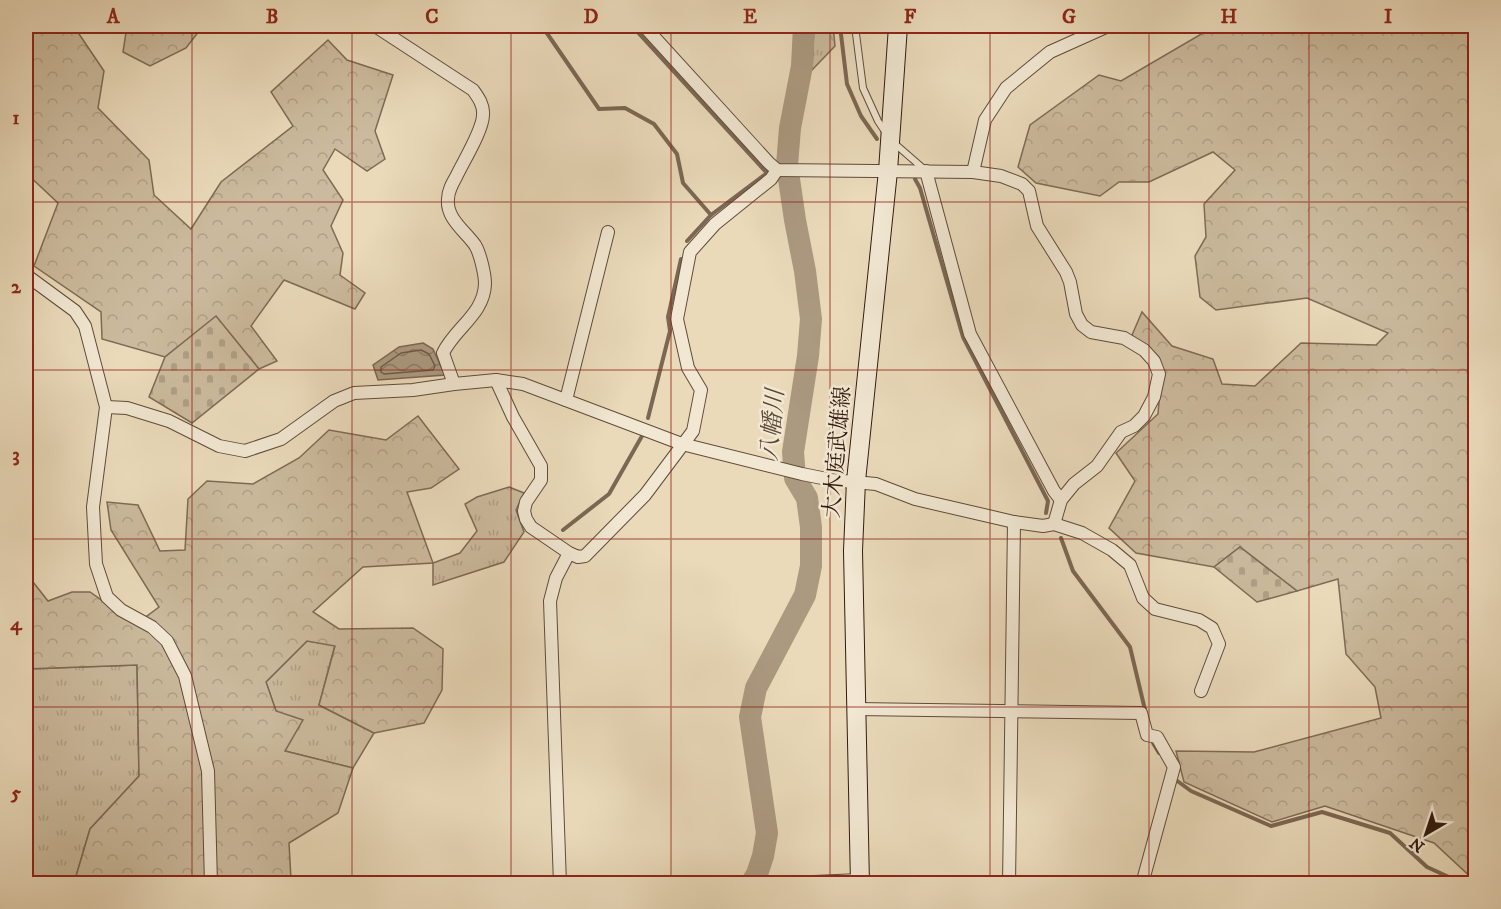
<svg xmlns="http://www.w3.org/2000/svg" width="1501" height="909" font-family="'IM FELL DW Pica','Noto Serif JP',serif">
<defs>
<pattern id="grass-tufts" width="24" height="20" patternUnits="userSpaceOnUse" patternTransform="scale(1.5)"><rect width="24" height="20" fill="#cbba9d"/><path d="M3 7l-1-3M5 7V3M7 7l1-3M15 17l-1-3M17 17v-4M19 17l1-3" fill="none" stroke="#af9f86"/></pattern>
<pattern id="forest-crowns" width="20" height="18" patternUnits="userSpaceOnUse" patternTransform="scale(1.5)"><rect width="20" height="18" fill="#cbba9d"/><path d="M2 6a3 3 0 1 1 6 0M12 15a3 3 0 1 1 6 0" fill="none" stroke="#af9f86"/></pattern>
<pattern id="cemetery-stones" width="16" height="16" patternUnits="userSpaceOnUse" patternTransform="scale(1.5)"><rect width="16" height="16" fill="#cbba9d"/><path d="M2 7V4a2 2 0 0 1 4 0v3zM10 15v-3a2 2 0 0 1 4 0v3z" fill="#af9f86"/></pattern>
<pattern id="water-waves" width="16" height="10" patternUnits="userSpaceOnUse" patternTransform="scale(1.5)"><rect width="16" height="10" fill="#ab9980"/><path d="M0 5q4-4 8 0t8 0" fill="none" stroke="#8c7c67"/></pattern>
</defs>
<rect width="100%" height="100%" fill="#eadaba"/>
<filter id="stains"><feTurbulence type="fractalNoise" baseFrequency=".00333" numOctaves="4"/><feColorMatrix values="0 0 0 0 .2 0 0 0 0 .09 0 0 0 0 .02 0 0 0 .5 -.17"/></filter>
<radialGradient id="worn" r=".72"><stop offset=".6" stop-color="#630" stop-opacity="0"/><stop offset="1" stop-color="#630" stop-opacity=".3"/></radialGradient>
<g fill="url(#grass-tufts)" stroke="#7e6a56" stroke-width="1.5">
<path d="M814 26H833L835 46 812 70Z"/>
<path d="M509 487 524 493 516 510 524 532 504 562 433 585V563L460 553 477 531 465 504 477 497Z"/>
<path d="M307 641 335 645 319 705 374 733 353 768 285 751 276 711 266 682Z"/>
<path d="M137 665 139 776 90 829 74 883H26V848L30 828 26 825V669Z"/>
</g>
<g fill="url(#forest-crowns)" stroke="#7e6a56" stroke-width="1.5">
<path d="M26 26H80L75 28 104 71 98 108 149 160 154 195 191 229 221 182 293 126 271 92 328 40 347 60 393 75 375 131 385 159 367 171 335 149 323 170 343 200 331 226 343 253 340 275 365 293 355 309 284 280 251 326 277 361 259 369 216 317 165 357 102 339 101 312 34 266 58 203 26 173Z"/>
<path d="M127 26H203L186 48 150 66 123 52Z"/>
<path d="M1215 26H1475V881L1434 843 1325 806 1272 822 1184 782 1176 751 1254 752 1381 718 1375 687 1346 654 1338 579 1297 591 1240 547 1214 567 1136 553 1109 528 1135 481 1116 453 1158 414 1162 366 1132 335 1142 312 1172 346 1213 359 1222 384 1255 386 1301 343 1376 345 1388 333 1307 298 1216 310 1200 297 1195 256 1206 237 1204 204 1235 170 1213 152 1149 182H1119L1100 196 1036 183 1018 167 1030 125 1099 75 1121 81Z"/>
<path d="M418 416 459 469 431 488 407 492 433 563 363 567 313 612 339 629 413 628 443 649 442 690 424 723 374 733 319 705 335 646 307 641 266 682 276 711 303 720 285 751 353 768 338 813 289 843 291 879 288 883H74L90 829 139 776 137 665 26 669V573L48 601 72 592H90L136 624 159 607 111 530 107 502 138 505 160 551 185 550 188 499 207 481 253 484 299 458 329 430 386 440Z"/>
</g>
<g fill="url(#cemetery-stones)" stroke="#7e6a56" stroke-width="1.5">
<path d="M216 316 259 369 192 423 149 397 165 357Z"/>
<path d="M1240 547 1297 591 1257 602 1214 567Z"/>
</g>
<path fill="url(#water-waves)" stroke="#7b6753" stroke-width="1.5" d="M423 343 433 349 445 375 378 380 373 365 399 347Z"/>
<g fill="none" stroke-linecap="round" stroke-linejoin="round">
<path stroke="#6e5a48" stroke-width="1.5" d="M421 350 429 354 435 366 433 370 384 374 381 372V367L401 353Z"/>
<g stroke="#7b6753" stroke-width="4">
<path d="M542 26 599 109 625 108 654 124 677 154 683 183 711 215"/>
<path d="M632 26 767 173 711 215 687 241"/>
<path d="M840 26 847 84 861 116 877 139"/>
<path d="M915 179 920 188 963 337 1048 501 1046 513"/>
<path d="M648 418 670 331 668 317 681 259"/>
<path d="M563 530 609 494 642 436"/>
<path d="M1061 538 1073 571 1130 647 1146 714"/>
<path d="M1153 743 1159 753"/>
<path d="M1176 780 1191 791 1271 826 1322 812 1390 833 1427 867 1464 884"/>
</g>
<path stroke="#ab9980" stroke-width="22" d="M751 884 757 874 763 856 767 833 750 717 756 688 805 595 811 566V527L807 498 795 478 793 452 808 356 811 319 805 271 795 220 787 165 790 128 802 66 804 26"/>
<defs>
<g id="service">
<path d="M855 26 863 88 878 121 886 133"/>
<path d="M894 143 925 170"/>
</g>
<g id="minor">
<path d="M375 26 473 90C478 97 484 105 483 115 483 130 463 162 456 177 452 184 448 191 448 199 446 218 464 230 475 245 480 253 485 274 485 284 484 314 455 328 443 353L454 384"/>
<path d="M644 26 769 163 777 170 973 172 1001 176 1022 184 1029 191 1037 226 1066 272 1070 282 1076 314 1082 325 1091 332 1124 338 1144 350 1154 361 1159 374 1154 397 1144 416 1134 426 1121 432 1097 466 1074 484 1061 500 1054 524"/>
<path d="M926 171 970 334 1054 491 1061 500"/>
<path d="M973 172 985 120 1006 88 1050 52 1108 26"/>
<path d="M26 275 75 311 85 326 106 407 93 507 96 564 107 597 121 610 152 627 167 641 185 676 208 771 211 884"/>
<path d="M496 380 513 417 541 466V480L526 502 524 511 526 519 531 527 569 553 578 557 585 556 645 495 693 431 701 390 688 368 677 319 690 252 715 224 771 179 777 170"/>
<path d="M566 400 608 232"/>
<path d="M106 407 127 408 169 421 219 446 245 451 281 439 334 401 354 393 413 390 454 384 496 380 523 384 682 444 802 474 832 480 876 484 915 499 1014 522 1043 526 1054 524 1082 533 1112 550 1130 565 1143 598 1155 609 1199 620 1212 628 1219 644 1201 691"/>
<path d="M856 709 1141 713 1147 735 1157 737 1174 767 1142 884"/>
<path d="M560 884 550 601 556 578 569 553"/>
<path d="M768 884 860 880"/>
<path d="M1009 884 1014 522"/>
</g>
<path id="secondary" d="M860 884 853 551 856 481 888 171 898 26"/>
</defs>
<use href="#service" stroke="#604b3a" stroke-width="8"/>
<use href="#minor" stroke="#604b3a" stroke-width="14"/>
<use href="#secondary" stroke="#321b10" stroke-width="20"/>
<use href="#service" stroke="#f1e7d2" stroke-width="6"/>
<use href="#minor" stroke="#f1e7d2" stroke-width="12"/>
<use href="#secondary" stroke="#f1e7d2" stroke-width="18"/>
</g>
<path fill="none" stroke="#8f2418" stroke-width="1.5" stroke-opacity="0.55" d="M192 26V884M352 26V884M511 26V884M671 26V884M830 26V884M990 26V884M1149 26V884M1309 26V884M26 202H1476M26 370H1476M26 539H1476M26 707H1476"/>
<g text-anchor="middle" stroke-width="5" stroke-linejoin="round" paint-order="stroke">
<g font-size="22" fill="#321b10" stroke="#f1e7d2">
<text transform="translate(836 452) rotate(-85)" y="8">大木庭武雄線</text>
</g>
<g font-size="24" font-style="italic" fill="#5c4737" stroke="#f1e7d2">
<text transform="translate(772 425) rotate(-85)" y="8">八幡川</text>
</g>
</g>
<rect width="1501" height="909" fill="none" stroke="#eadaba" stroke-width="66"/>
<g transform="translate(1426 834) rotate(219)" stroke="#f1e7d2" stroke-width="4.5" paint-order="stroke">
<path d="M0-4.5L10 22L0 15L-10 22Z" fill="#321b10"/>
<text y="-9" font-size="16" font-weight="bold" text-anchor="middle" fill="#321b10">N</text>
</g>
<rect x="33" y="33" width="1435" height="843" fill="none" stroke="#8f2418" stroke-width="2"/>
<g font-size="20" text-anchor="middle" font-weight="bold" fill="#8f2418">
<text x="113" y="23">A</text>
<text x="272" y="23">B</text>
<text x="432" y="23">C</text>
<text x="591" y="23">D</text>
<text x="750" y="23">E</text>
<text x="910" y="23">F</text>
<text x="1069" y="23">G</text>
<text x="1229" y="23">H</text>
<text x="1388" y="23">I</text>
<text x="16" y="124">1</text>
<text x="16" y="293">2</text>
<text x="16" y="461">3</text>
<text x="16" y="630">4</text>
<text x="16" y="799">5</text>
</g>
<rect width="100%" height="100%" filter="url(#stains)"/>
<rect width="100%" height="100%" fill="url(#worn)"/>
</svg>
